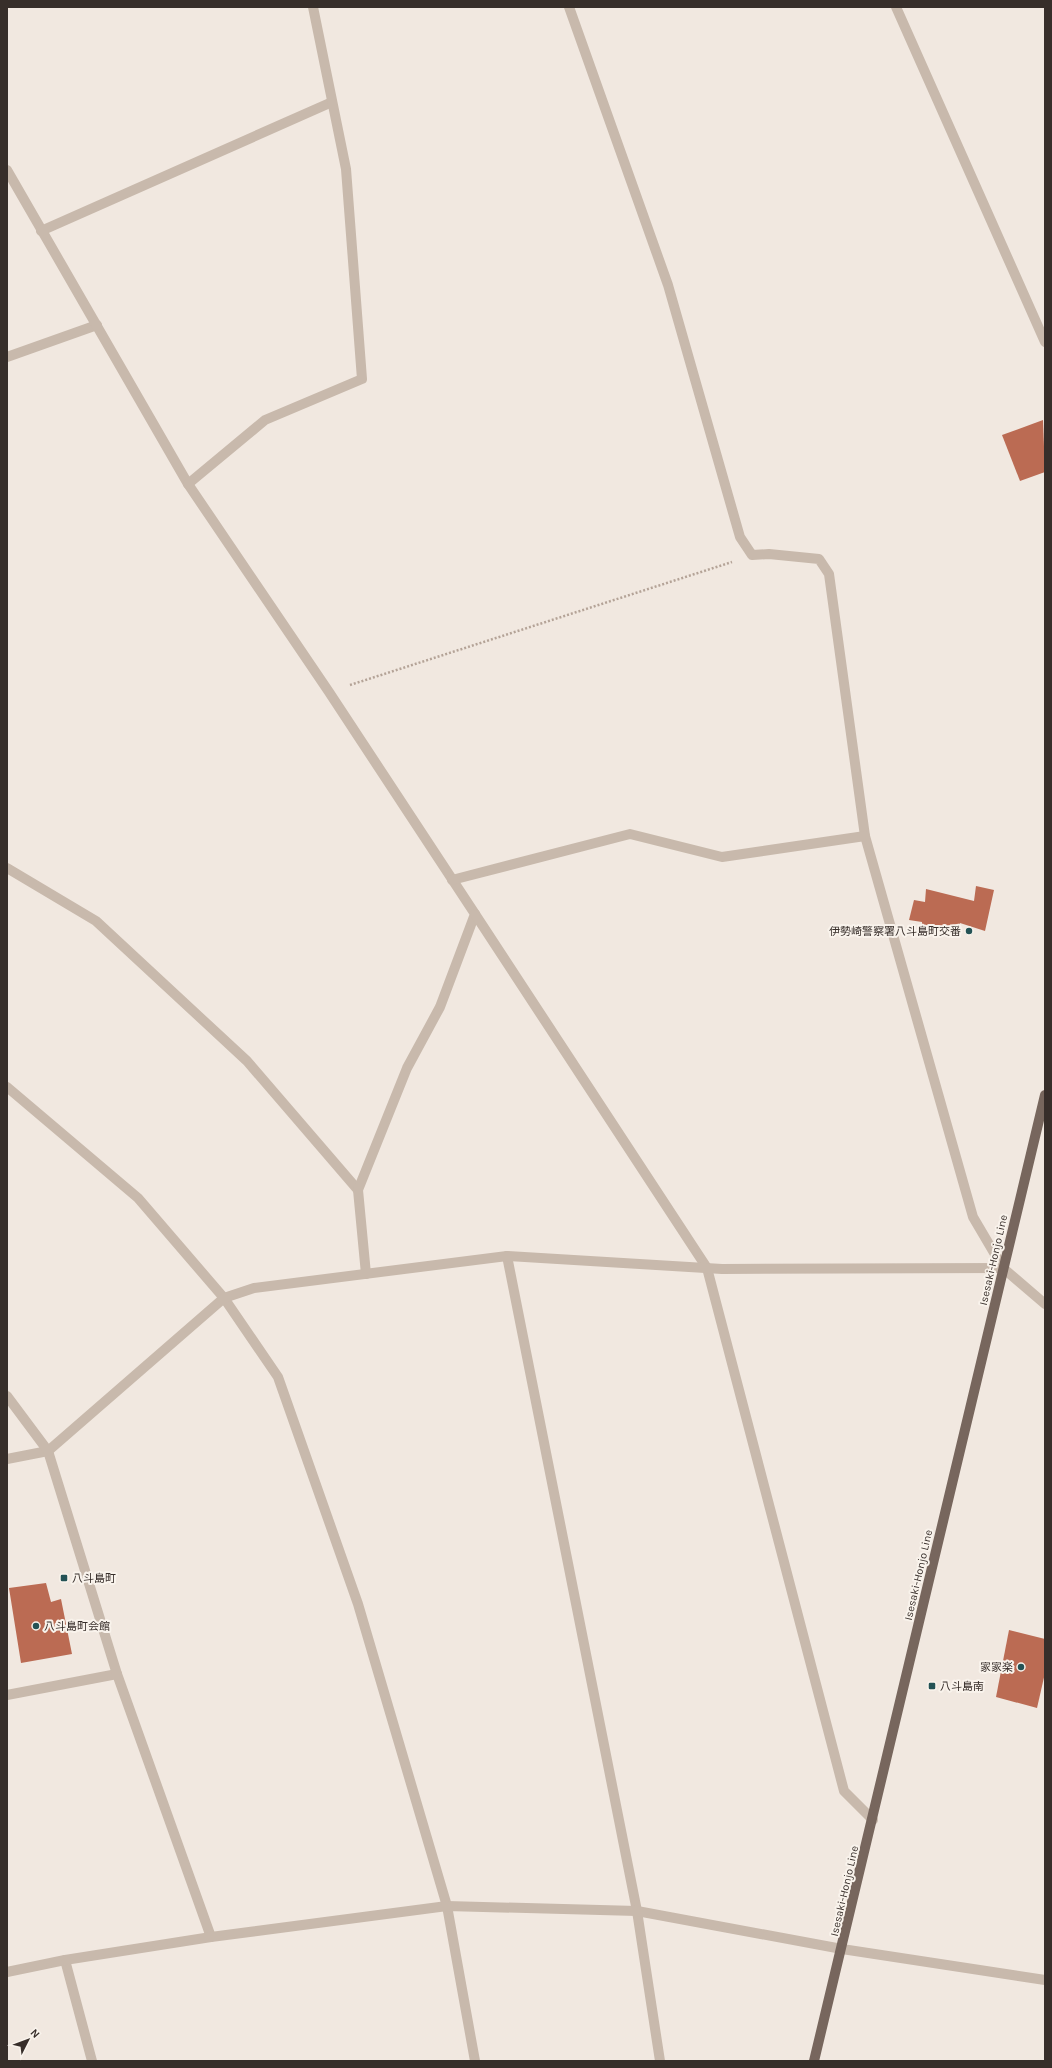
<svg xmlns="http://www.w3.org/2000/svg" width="1052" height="2068" font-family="Karla,'Noto Sans JP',sans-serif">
<rect width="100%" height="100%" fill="#f1e8e0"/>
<g fill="#bb6b53">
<path d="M1043 420 1045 472 1020 481 1002 435Z"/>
<path d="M976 886 994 890 985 931 960 923 954 936 922 929V922L909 920 914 900 925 902 926 889 974 901Z"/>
<path d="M46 1583 51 1602 61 1599 72 1654 21 1663 9 1588Z"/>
<path d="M1009 1630 1045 1639V1673L1037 1708 996 1697Z"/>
</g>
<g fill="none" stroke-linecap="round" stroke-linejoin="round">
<path stroke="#b4a397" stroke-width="2.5" stroke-dasharray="2 2" stroke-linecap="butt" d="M350 685 732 562"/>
<g stroke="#c8b9ac" stroke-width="10">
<path d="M896 7 1045 342"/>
<path d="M7 357 97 325"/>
<path d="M7 868 96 921 247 1061 358 1190"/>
<path d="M707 1268 844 1791 873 1820"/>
<path d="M637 1911 660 2061"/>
</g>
<g stroke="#c8b9ac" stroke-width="10">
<path d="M569 7 668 285 740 537 752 555 769 554 819 559 829 574 865 836 973 1217 1003 1268"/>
<path d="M7 170 188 484 329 692 475 914 440 1007 407 1068 358 1190 366 1274"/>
<path d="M41 231 332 102"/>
<path d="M188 484 265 420 362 379 346 169 313 7"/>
<path d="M452 880 630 834 722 857 865 836"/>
<path d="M475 914 707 1268"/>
<path d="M7 1087 138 1198 224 1298 278 1377 358 1604 447 1906 475 2061"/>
<path d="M507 1256 637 1911"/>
<path d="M7 1459 48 1451 224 1298 254 1288 507 1256 722 1269 1003 1268"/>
<path d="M7 1695 117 1674"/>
<path d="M65 1960 92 2061"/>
</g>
<g stroke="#c8b9ac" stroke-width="10">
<path d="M1003 1268 1045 1304"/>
<path d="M7 1396 48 1451 117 1674 211 1937"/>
<path d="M7 1972 65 1960 211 1937 447 1906 637 1911 842 1949 1045 1980"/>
</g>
<path stroke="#77665d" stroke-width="10" d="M814 2061 1045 1095"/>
</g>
<g fill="#245255" stroke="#f9f3ec" stroke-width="1.5">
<circle cx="969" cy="931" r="4"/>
<rect x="60" y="1574" width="8" height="8" rx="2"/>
<circle cx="36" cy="1626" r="4"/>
<circle cx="1021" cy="1667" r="4"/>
<rect x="928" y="1682" width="8" height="8" rx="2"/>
</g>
<g text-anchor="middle" stroke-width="4" stroke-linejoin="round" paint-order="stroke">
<g font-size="11" fill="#372e2a" stroke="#f9f3ec" text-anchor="start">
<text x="961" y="935" text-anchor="end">伊勢崎警察署八斗島町交番</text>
<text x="72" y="1582">八斗島町</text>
<text x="44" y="1630">八斗島町会館</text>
<text x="1013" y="1671" text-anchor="end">家家楽</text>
<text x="940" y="1690">八斗島南</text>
</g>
<g font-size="11" fill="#372e2a" stroke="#f9f3ec">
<text transform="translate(993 1260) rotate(-77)" y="4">Isesaki-Honjo Line</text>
<text transform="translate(918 1575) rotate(-77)" y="4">Isesaki-Honjo Line</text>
<text transform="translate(844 1891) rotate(-77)" y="4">Isesaki-Honjo Line</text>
</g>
</g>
<rect width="1052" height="2068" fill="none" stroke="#372e2a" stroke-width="16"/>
<g transform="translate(28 2040) rotate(48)" stroke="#f9f3ec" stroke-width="3" paint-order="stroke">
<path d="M0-3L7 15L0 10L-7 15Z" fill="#372e2a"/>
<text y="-6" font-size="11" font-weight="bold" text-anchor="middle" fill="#372e2a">N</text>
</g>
</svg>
